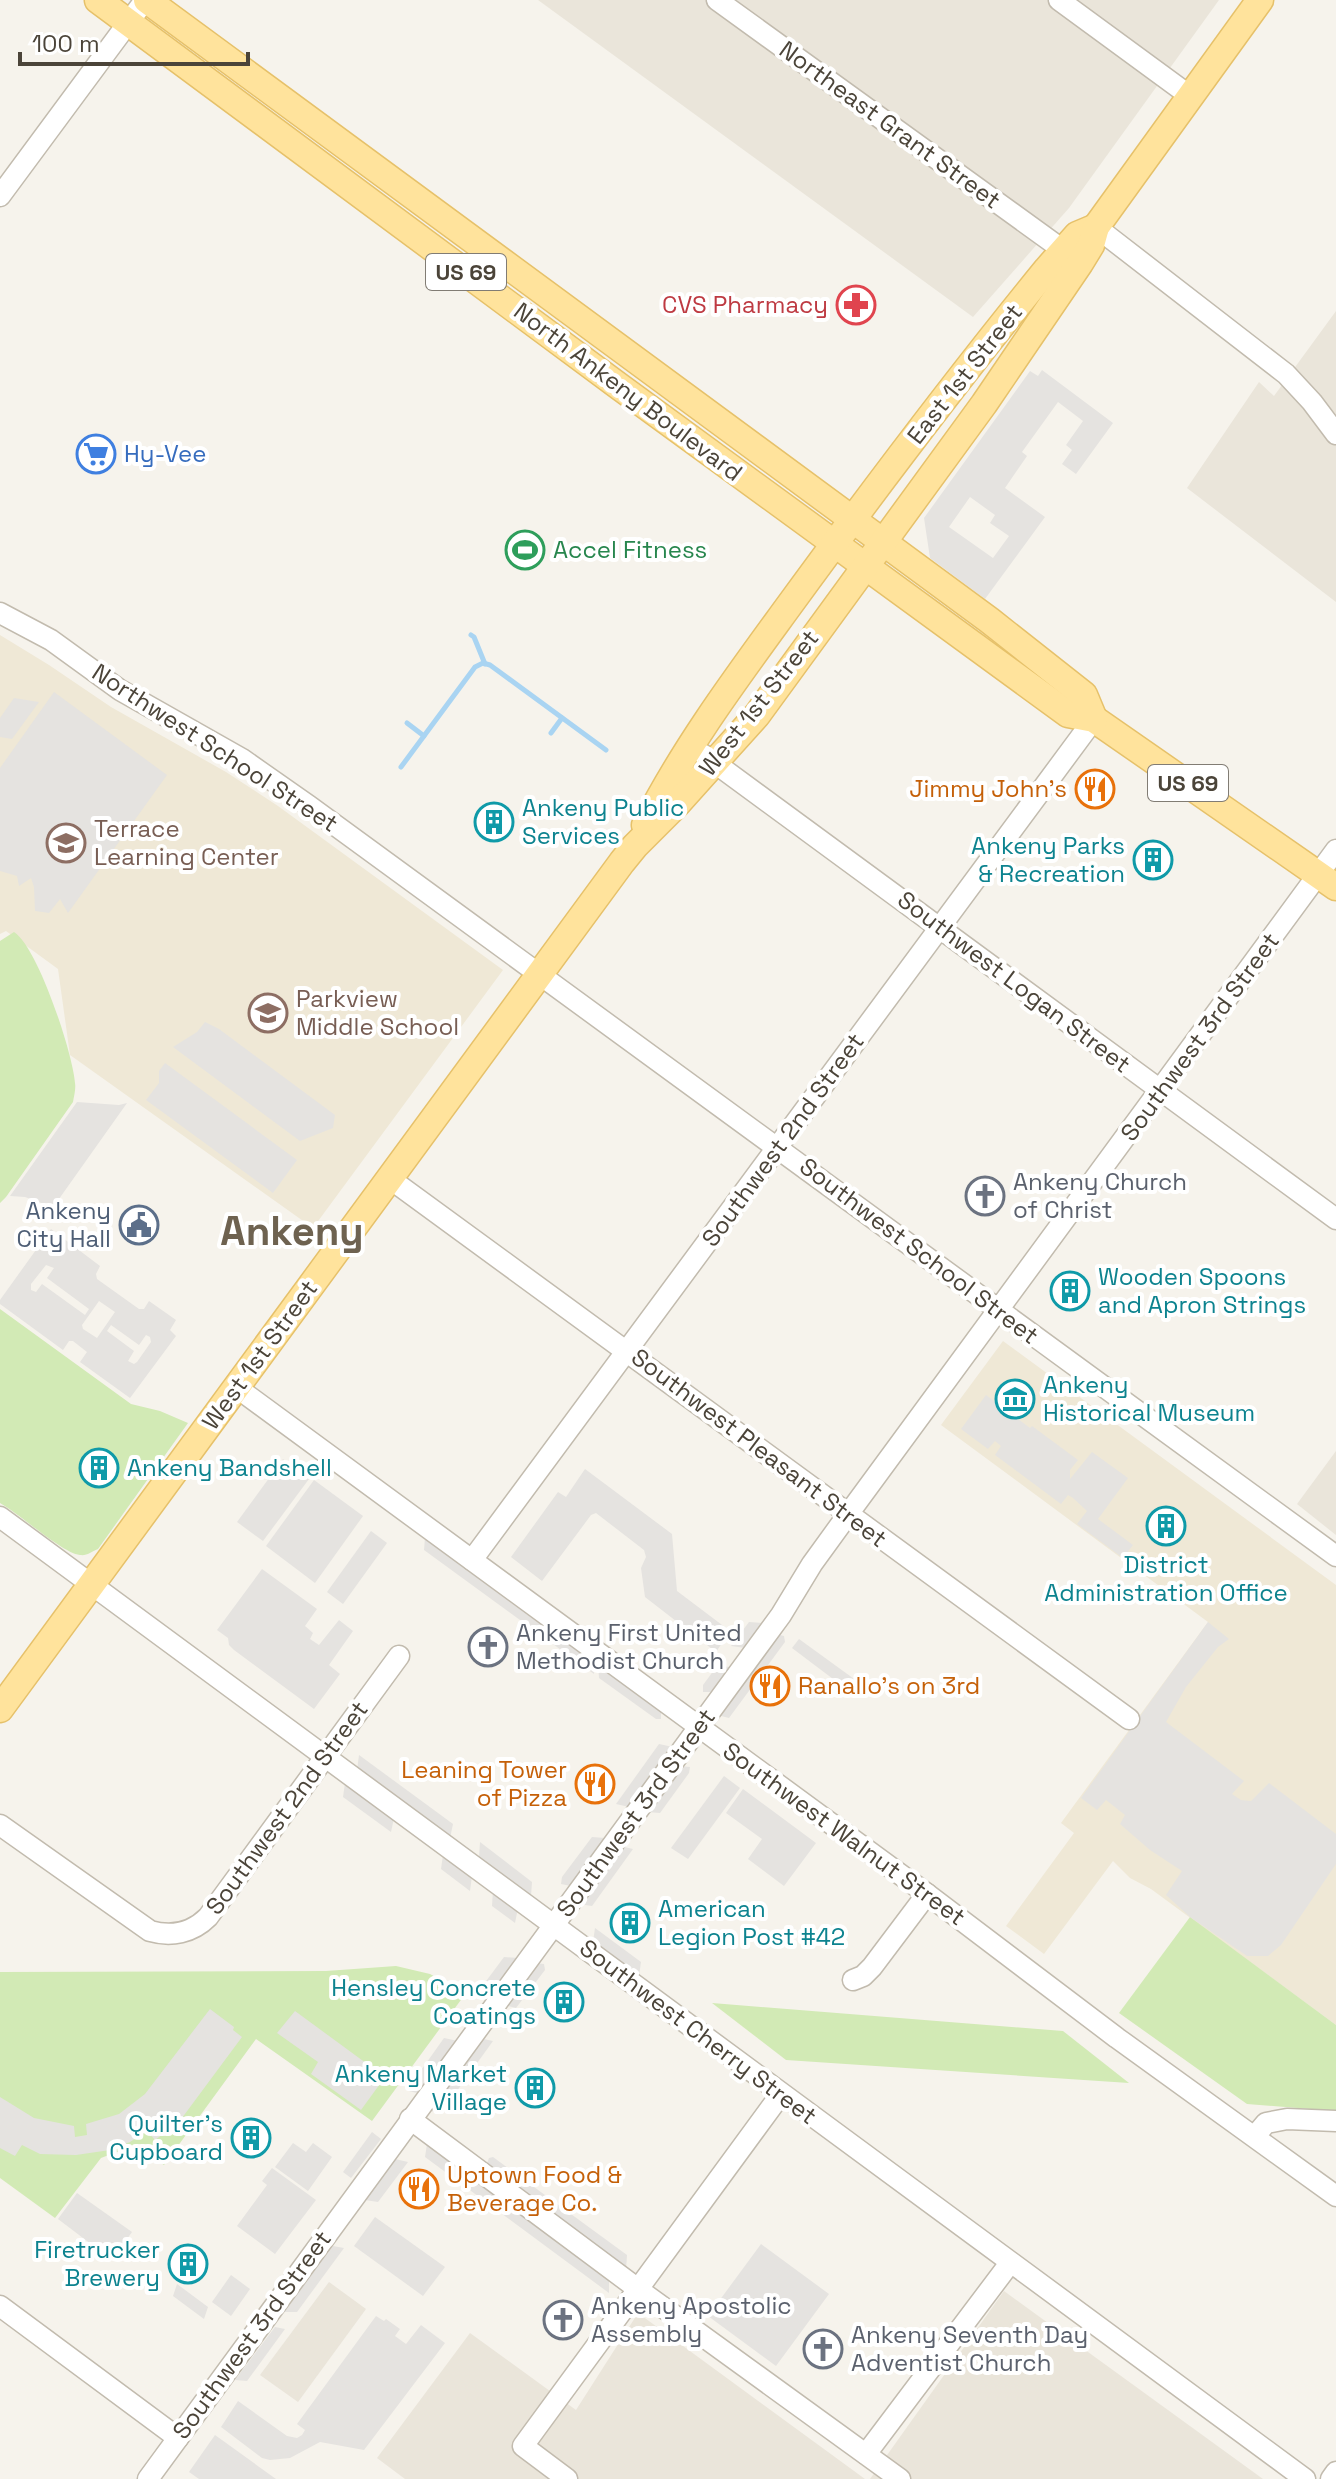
<svg xmlns="http://www.w3.org/2000/svg" width="1336" height="2479" font-family="'Space Grotesk',sans-serif">
<rect width="100%" height="100%" fill="#f6f3ec"/>
<g fill="#eae5da">
<path d="M538 0H1219L1069 208 973 317Z"/>
<path d="M1336 311V602L1187 488 1259 382 1274 396Z"/>
<path d="M1336 1451V1535L1297 1504Z"/>
<path d="M329 2282 366 2309 298 2402 260 2375Z"/>
<path d="M1004 2291 1263 2479H870Z"/>
<path d="M638 2313 865 2479H405L377 2458 470 2333 576 2410Z"/>
</g>
<g fill="#efe8d6">
<path d="M0 635 49 665 111 707 226 772 278 806 503 970 313 1228 70 1055 58 969 6 931 0 934Z"/>
<path d="M1003 1341 1336 1585V2025L1151 1889 1130 1878 1113 1861 1044 1954 1006 1926 1074 1833 1061 1823 1208 1622 941 1425Z"/>
</g>
<g fill="#d2eab5">
<path d="M14 932C38 947 73 1054 75 1083 76 1089 74 1096 73 1102L6 1197 0 1203V941Z"/>
<path d="M0 1309 131 1404 160 1411 188 1423 98 1549C91 1552 87 1556 80 1555 62 1553 20 1514 0 1503Z"/>
<path d="M1190 1917 1336 2025V2111L1247 2104 1119 2013Z"/>
<path d="M396 1966 430 1974 466 1993 372 2121 256 2039 164 2165 135 2145 101 2158 55 2218 0 2178V1972L326 1971Z"/>
<path d="M712 2003 1063 2031 1129 2083 786 2060Z"/>
</g>
<g fill="#e5e3e0" fill-rule="evenodd">
<path d="M1042 370 1113 423 1076 474 1062 464 1072 450 1066 445 1083 421 1058 402 1022 452 1027 456 1005 488 1045 517 985 599 930 558 924 518 1030 371 1038 376ZM970 497 995 515 990 523 1009 536 993 558 949 527Z"/>
<path d="M54 692 167 775 68 913 60 899 49 913 35 911 34 887 31 878 19 886 17 876 0 871V768Z"/>
<path d="M14 698 39 702 12 739 0 737V718Z"/>
<path d="M205 1022 219 1029 335 1115 333 1128 300 1141 173 1047 197 1032Z"/>
<path d="M165 1063 297 1160 273 1193 146 1100 159 1083V1071Z"/>
<path d="M77 1102 119 1105 127 1103 49 1213 44 1204 25 1197 10 1196Z"/>
<path d="M51 1229 100 1266 96 1274 97 1279 139 1309H144L149 1301 176 1320 170 1330 176 1336 130 1398 80 1362 87 1352 73 1341H69L63 1350 0 1304V1300ZM46 1265 54 1268 47 1278 89 1309 85 1315 42 1284 36 1292 31 1290V1284ZM99 1301 115 1312 97 1338 83 1329 82 1325ZM111 1325 139 1345 146 1335 150 1337 151 1342 137 1362 134 1364 128 1361 134 1351 107 1331Z"/>
<path d="M986 1395 1030 1428 1032 1426 1078 1460 1070 1470V1479L1092 1452 1128 1478 1098 1519 1133 1545 1123 1558 1077 1524 1087 1511 1073 1498 1068 1495 1061 1504 995 1455 1001 1446 995 1441 988 1449 961 1429Z"/>
<path d="M283 1459 309 1479 263 1541 237 1522Z"/>
<path d="M585 1469 672 1534 677 1591 730 1631 716 1652 645 1597 641 1568 646 1557 644 1550 596 1513 591 1515 542 1581 511 1557 558 1492 566 1497Z"/>
<path d="M314 1480 363 1516 315 1583 266 1546Z"/>
<path d="M371 1531 387 1543 343 1604 327 1592Z"/>
<path d="M425 1538 593 1660 594 1674 424 1550Z"/>
<path d="M262 1569 317 1609 305 1626 313 1633 310 1639 319 1645 339 1620 353 1631 329 1665 340 1674 314 1709 234 1650 229 1645 228 1638 217 1630Z"/>
<path d="M749 1622 763 1623 745 1648 731 1646Z"/>
<path d="M1208 1622 1229 1639 1218 1647 1186 1687 1166 1722 1244 1781 1232 1794 1241 1800 1251 1801 1269 1783 1336 1834V1864L1281 1945 1268 1956H1247L1190 1917 1166 1895 1182 1871 1150 1850 1120 1824 1125 1815 1106 1800 1097 1810 1081 1798Z"/>
<path d="M776 1634 784 1636 785 1642 729 1718 717 1715Z"/>
<path d="M799 1639 861 1684 853 1694 792 1648Z"/>
<path d="M598 1663 661 1710V1719H656L599 1678Z"/>
<path d="M717 1666 731 1667 712 1692H703V1685Z"/>
<path d="M659 1744 673 1747 629 1807 616 1804Z"/>
<path d="M359 1755 453 1824 450 1838 357 1770Z"/>
<path d="M680 1766 690 1767 689 1773 660 1813 647 1812Z"/>
<path d="M724 1776 740 1788 688 1859 671 1848Z"/>
<path d="M345 1783 394 1818 391 1832 343 1797Z"/>
<path d="M743 1789 816 1843 784 1886 748 1859 762 1839 726 1813Z"/>
<path d="M592 1837 605 1838 571 1886 561 1884 562 1877Z"/>
<path d="M480 1842 532 1882 531 1896 479 1857Z"/>
<path d="M620 1846 633 1849 592 1906 578 1904Z"/>
<path d="M443 1855 472 1876 470 1891 441 1869Z"/>
<path d="M493 1890 518 1908 515 1923 492 1906Z"/>
<path d="M595 1928 641 1962 639 1976 593 1942Z"/>
<path d="M504 1957 519 1958 488 2000 478 1998V1992Z"/>
<path d="M535 1963 544 1964 545 1970 516 2008 504 2005Z"/>
<path d="M210 2009 234 2027 233 2030 242 2037 179 2122 155 2140 147 2131 130 2142 110 2150 76 2155 40 2154 22 2145 15 2156 0 2148V2097L34 2118 74 2126 75 2137 87 2135 86 2124 119 2114 145 2094Z"/>
<path d="M295 2011 385 2077 361 2110 311 2074 318 2062 277 2033Z"/>
<path d="M444 2038 458 2041 421 2094 409 2091 410 2086Z"/>
<path d="M479 2038 493 2041 441 2113 426 2110Z"/>
<path d="M372 2132 381 2139 351 2178 343 2172Z"/>
<path d="M293 2143 306 2152 313 2143 332 2157 308 2191 275 2167Z"/>
<path d="M427 2144 609 2279V2293L425 2157Z"/>
<path d="M493 2157 627 2255 626 2270 486 2166 489 2158Z"/>
<path d="M395 2159 408 2162 378 2202 365 2200Z"/>
<path d="M272 2168 316 2200 275 2254 237 2226 267 2185 262 2181Z"/>
<path d="M77 2193 132 2232 112 2260 58 2219Z"/>
<path d="M375 2217 445 2267 423 2296 354 2246Z"/>
<path d="M761 2244 829 2294 776 2366 708 2316Z"/>
<path d="M333 2246 344 2248 297 2312H284Z"/>
<path d="M231 2275 250 2289 231 2316 212 2302Z"/>
<path d="M177 2284 208 2307 204 2319 173 2296Z"/>
<path d="M376 2316 384 2321 386 2319 400 2329 395 2336 406 2344 421 2325 445 2343 364 2450 320 2442 290 2458 270 2460 262 2458 221 2427 238 2401 287 2436 297 2438 302 2435 305 2430 297 2424Z"/>
<path d="M275 2327 285 2329 247 2381 235 2380Z"/>
<path d="M215 2435 276 2479H199L189 2472Z"/>
</g>
<g fill="none" stroke-linecap="round" stroke-linejoin="round">
<g stroke="#a9d4f2" stroke-width="5">
<path d="M471 635 474 637 485 664"/>
<path d="M407 723 424 736"/>
<path d="M551 733 562 718"/>
<path d="M401 767 475 667 483 663 490 665 606 750"/>
</g>
<defs>
<g id="minor">
<path d="M717 0 1063 250"/>
<path d="M1059 0 1190 96"/>
<path d="M0 196 145 0"/>
<path d="M1096 227 1286 374 1312 402 1336 434"/>
<path d="M0 613 51 640 120 690 242 759 309 806C653 1054 993 1307 1336 1556"/>
<path d="M704 755 1336 1219"/>
<path d="M389 1178 1129 1719"/>
<path d="M236 1387 927 1894 1117 2038 1336 2196"/>
<path d="M0 1517 1305 2479"/>
<path d="M472 1560 1094 719"/>
<path d="M0 1825 150 1931C171 1937 192 1933 208 1917L399 1656"/>
<path d="M853 1980 863 1976 872 1967 927 1894"/>
<path d="M410 2119 646 2295 900 2479"/>
<path d="M1255 2136 1266 2123 1287 2119 1336 2121"/>
<path d="M0 2306 178 2438"/>
<path d="M866 2454 1010 2263"/>
<path d="M148 2479 781 1615 812 1564 849 1513 1336 850"/>
<path d="M567 2479 523 2446 781 2094"/>
<path d="M1331 2479 1336 2472"/>
</g>
<g id="major">
<path d="M98 0 620 387 1068 714 1094 719 1336 887"/>
<path d="M147 0 989 620 1084 695 1094 719"/>
<path d="M645 825C684 748 737 677 788 607 872 492 957 379 1047 269L1077 235 1096 227"/>
<path d="M0 1709 622 862 635 846 677 804 757 715 984 404 1080 263 1091 245 1096 227 1260 0"/>
</g>
</defs>
<use href="#minor" stroke="#c2bbae" stroke-width="23"/>
<use href="#major" stroke="#e6c16a" stroke-width="29"/>
<use href="#minor" stroke="#fff" stroke-width="20"/>
<use href="#major" stroke="#ffe39c" stroke-width="26"/>
</g>
<defs>
<symbol id="pharmacy-ring" viewBox="-11 -11 22 22"><circle r="9.5" fill="#fff" stroke="#e0444e" stroke-width="1.5"/><path d="M-2-6h4v4h4v4h-4v4h-4v-4h-4v-4h4Z" fill="#e0444e"/></symbol>
<symbol id="supermarket-ring" viewBox="-11 -11 22 22"><circle r="9.5" fill="#fff" stroke="#3f7fe0" stroke-width="1.5"/><path d="M-6-5.5h2.5l.6 2H6L4.5 2H-2.5L-4.4-4H-6ZM-1.5 3.2a1.3 1.3 0 1 0 .1 0ZM3 3.2a1.3 1.3 0 1 0 .1 0Z" fill="#3f7fe0"/></symbol>
<symbol id="stadium-ring" viewBox="-11 -11 22 22"><circle r="9.5" fill="#fff" stroke="#2e9e5b" stroke-width="1.5"/><path d="M0-5a6.5 5 0 1 0 0 10a6.5 5 0 1 0 0-10ZM-3.5-1.8h7v3.6h-7Z" fill="#2e9e5b"/></symbol>
<symbol id="restaurant-ring" viewBox="-11 -11 22 22"><circle r="9.5" fill="#fff" stroke="#e8710a" stroke-width="1.5"/><path d="M-5-6h1v4h1v-4h1v4h1v-4h1v5L-1.5 .5V6h-2V.5L-5-1ZM5-6V6H3V1.5H1.5Q1.5-4 5-6Z" fill="#e8710a"/></symbol>
<symbol id="building-ring" viewBox="-11 -11 22 22"><circle r="9.5" fill="#fff" stroke="#0f9aa8" stroke-width="1.5"/><path d="M-4-6H4V6H1V3H-1V6H-4ZM-2.5-4.3h1.7v1.8h-1.7ZM.8-4.3h1.7v1.8H.8ZM-2.5-1h1.7V.8h-1.7ZM.8-1h1.7V.8H.8Z" fill="#0f9aa8"/></symbol>
<symbol id="school-ring" viewBox="-11 -11 22 22"><circle r="9.5" fill="#fff" stroke="#8d6e63" stroke-width="1.5"/><path d="M0-5L7-2L0 1L-7-2ZM-4 1L0 2.5L4 1V4Q0 6-4 4Z" fill="#8d6e63"/></symbol>
<symbol id="church-ring" viewBox="-11 -11 22 22"><circle r="9.5" fill="#fff" stroke="#6b7280" stroke-width="1.5"/><path d="M-1.2-6h2.4v3.5h3.3v2.4h-3.3V6h-2.4V-.1h-3.3v-2.4h3.3Z" fill="#6b7280"/></symbol>
<symbol id="civic-ring" viewBox="-11 -11 22 22"><circle r="9.5" fill="#fff" stroke="#5c6f8a" stroke-width="1.5"/><path d="M-.6-6.5H3V-4.5H.6V-3L4-1V1h2V6H-6V1h2V-1L-.6-3ZM-1.2 2.5V6h2.4V2.5Z" fill="#5c6f8a"/></symbol>
<symbol id="museum-ring" viewBox="-11 -11 22 22"><circle r="9.5" fill="#fff" stroke="#0f9aa8" stroke-width="1.5"/><path d="M0-6L6-3V-2H-6V-3ZM-5-1h2V3h-2ZM-1-1h2V3h-2ZM3-1h2V3H3ZM-6 4H6V6H-6Z" fill="#0f9aa8"/></symbol>
</defs>
<g fill-rule="evenodd">
<use href="#pharmacy-ring" x="834" y="283" width="44" height="44"/>
<use href="#supermarket-ring" x="74" y="432" width="44" height="44"/>
<use href="#stadium-ring" x="503" y="528" width="44" height="44"/>
<use href="#restaurant-ring" x="1073" y="767" width="44" height="44"/>
<use href="#building-ring" x="472" y="800" width="44" height="44"/>
<use href="#school-ring" x="44" y="821" width="44" height="44"/>
<use href="#building-ring" x="1131" y="838" width="44" height="44"/>
<use href="#school-ring" x="246" y="991" width="44" height="44"/>
<use href="#church-ring" x="963" y="1174" width="44" height="44"/>
<use href="#civic-ring" x="117" y="1203" width="44" height="44"/>
<use href="#building-ring" x="1048" y="1269" width="44" height="44"/>
<use href="#museum-ring" x="993" y="1377" width="44" height="44"/>
<use href="#building-ring" x="77" y="1446" width="44" height="44"/>
<use href="#building-ring" x="1144" y="1504" width="44" height="44"/>
<use href="#church-ring" x="466" y="1625" width="44" height="44"/>
<use href="#restaurant-ring" x="748" y="1664" width="44" height="44"/>
<use href="#restaurant-ring" x="573" y="1762" width="44" height="44"/>
<use href="#building-ring" x="608" y="1901" width="44" height="44"/>
<use href="#building-ring" x="542" y="1980" width="44" height="44"/>
<use href="#building-ring" x="513" y="2066" width="44" height="44"/>
<use href="#building-ring" x="229" y="2116" width="44" height="44"/>
<use href="#restaurant-ring" x="397" y="2167" width="44" height="44"/>
<use href="#building-ring" x="166" y="2242" width="44" height="44"/>
<use href="#church-ring" x="541" y="2298" width="44" height="44"/>
<use href="#church-ring" x="801" y="2327" width="44" height="44"/>
</g>
<g text-anchor="middle" stroke-width="8" stroke-linejoin="round" paint-order="stroke">
<g fill="#fff" stroke="#817c74" stroke-width="2">
<rect x="426" y="254" width="80" height="36" rx="6"/>
<rect x="1148" y="765" width="80" height="36" rx="6"/>
</g>
<g font-size="22" font-weight="bold" fill="#4b4439">
<text x="466" y="280">US 69</text>
<text x="1188" y="791">US 69</text>
</g>
<g font-size="24" fill="#4b4439" stroke="#fff">
<text transform="translate(890 125) rotate(36)" y="8">Northeast Grant Street</text>
<text transform="translate(965 374) rotate(-52)" y="8">East 1st Street</text>
<text transform="translate(628 392) rotate(37)" y="8">North Ankeny Boulevard</text>
<text transform="translate(759 703) rotate(-52)" y="8">West 1st Street</text>
<text transform="translate(215 748) rotate(33)" y="8">Northwest School Street</text>
<text transform="translate(1014 982) rotate(37)" y="8">Southwest Logan Street</text>
<text transform="translate(1200 1037) rotate(-54)" y="8">Southwest 3rd Street</text>
<text transform="translate(783 1140) rotate(-54)" y="8">Southwest 2nd Street</text>
<text transform="translate(919 1251) rotate(37)" y="8">Southwest School Street</text>
<text transform="translate(260 1355) rotate(-54)" y="8">West 1st Street</text>
<text transform="translate(759 1448) rotate(37)" y="8">Southwest Pleasant Street</text>
<text transform="translate(287 1808) rotate(-54)" y="8">Southwest 2nd Street</text>
<text transform="translate(636 1813) rotate(-54)" y="8">Southwest 3rd Street</text>
<text transform="translate(844 1834) rotate(36)" y="8">Southwest Walnut Street</text>
<text transform="translate(698 2032) rotate(37)" y="8">Southwest Cherry Street</text>
<text transform="translate(252 2335) rotate(-54)" y="8">Southwest 3rd Street</text>
</g>
<g font-size="24" fill="#be3a42" stroke="#fff" text-anchor="end">
<text x="828" y="313">CVS Pharmacy</text>
</g>
<g font-size="24" fill="#366cbe" stroke="#fff" text-anchor="start">
<text x="124" y="462">Hy-Vee</text>
</g>
<g font-size="24" fill="#27864d" stroke="#fff" text-anchor="start">
<text x="553" y="558">Accel Fitness</text>
</g>
<g font-size="24" fill="#c56008" stroke="#fff" text-anchor="end">
<text x="1067" y="797">Jimmy John's</text>
<text x="798" y="1694" text-anchor="start">Ranallo's on 3rd</text>
<text x="567" y="1778">Leaning Tower<tspan x="567" dy="28">of Pizza</tspan></text>
<text x="447" y="2183" text-anchor="start">Uptown Food &amp;<tspan x="447" dy="28">Beverage Co.</tspan></text>
</g>
<g font-size="24" fill="#0d838f" stroke="#fff" text-anchor="start">
<text x="522" y="816">Ankeny Public<tspan x="522" dy="28">Services</tspan></text>
<text x="1125" y="854" text-anchor="end">Ankeny Parks<tspan x="1125" dy="28">&amp; Recreation</tspan></text>
<text x="1098" y="1285">Wooden Spoons<tspan x="1098" dy="28">and Apron Strings</tspan></text>
<text x="1043" y="1393">Ankeny<tspan x="1043" dy="28">Historical Museum</tspan></text>
<text x="127" y="1476">Ankeny Bandshell</text>
<text x="1166" y="1573" text-anchor="middle">District<tspan x="1166" dy="28">Administration Office</tspan></text>
<text x="658" y="1917">American<tspan x="658" dy="28">Legion Post #42</tspan></text>
<text x="536" y="1996" text-anchor="end">Hensley Concrete<tspan x="536" dy="28">Coatings</tspan></text>
<text x="507" y="2082" text-anchor="end">Ankeny Market<tspan x="507" dy="28">Village</tspan></text>
<text x="223" y="2132" text-anchor="end">Quilter's<tspan x="223" dy="28">Cupboard</tspan></text>
<text x="160" y="2258" text-anchor="end">Firetrucker<tspan x="160" dy="28">Brewery</tspan></text>
</g>
<g font-size="24" fill="#785e54" stroke="#fff" text-anchor="start">
<text x="94" y="837">Terrace<tspan x="94" dy="28">Learning Center</tspan></text>
<text x="296" y="1007">Parkview<tspan x="296" dy="28">Middle School</tspan></text>
</g>
<g font-size="24" fill="#5b616d" stroke="#fff" text-anchor="start">
<text x="1013" y="1190">Ankeny Church<tspan x="1013" dy="28">of Christ</tspan></text>
<text x="516" y="1641">Ankeny First United<tspan x="516" dy="28">Methodist Church</tspan></text>
<text x="591" y="2314">Ankeny Apostolic<tspan x="591" dy="28">Assembly</tspan></text>
<text x="851" y="2343">Ankeny Seventh Day<tspan x="851" dy="28">Adventist Church</tspan></text>
</g>
<g font-size="24" fill="#4e5e75" stroke="#fff" text-anchor="end">
<text x="111" y="1219">Ankeny<tspan x="111" dy="28">City Hall</tspan></text>
</g>
<g font-size="40" font-weight="bold" fill="#6e6250" stroke="#fff">
<text x="292" y="1245">Ankeny</text>
</g>
</g>
<path d="M20 52v12h228v-12" fill="none" stroke="#4b4439" stroke-width="4"/>
<text x="32" y="52" font-size="24" fill="#4b4439" stroke="#ffffff" stroke-width="6" paint-order="stroke">100 m</text>
</svg>
